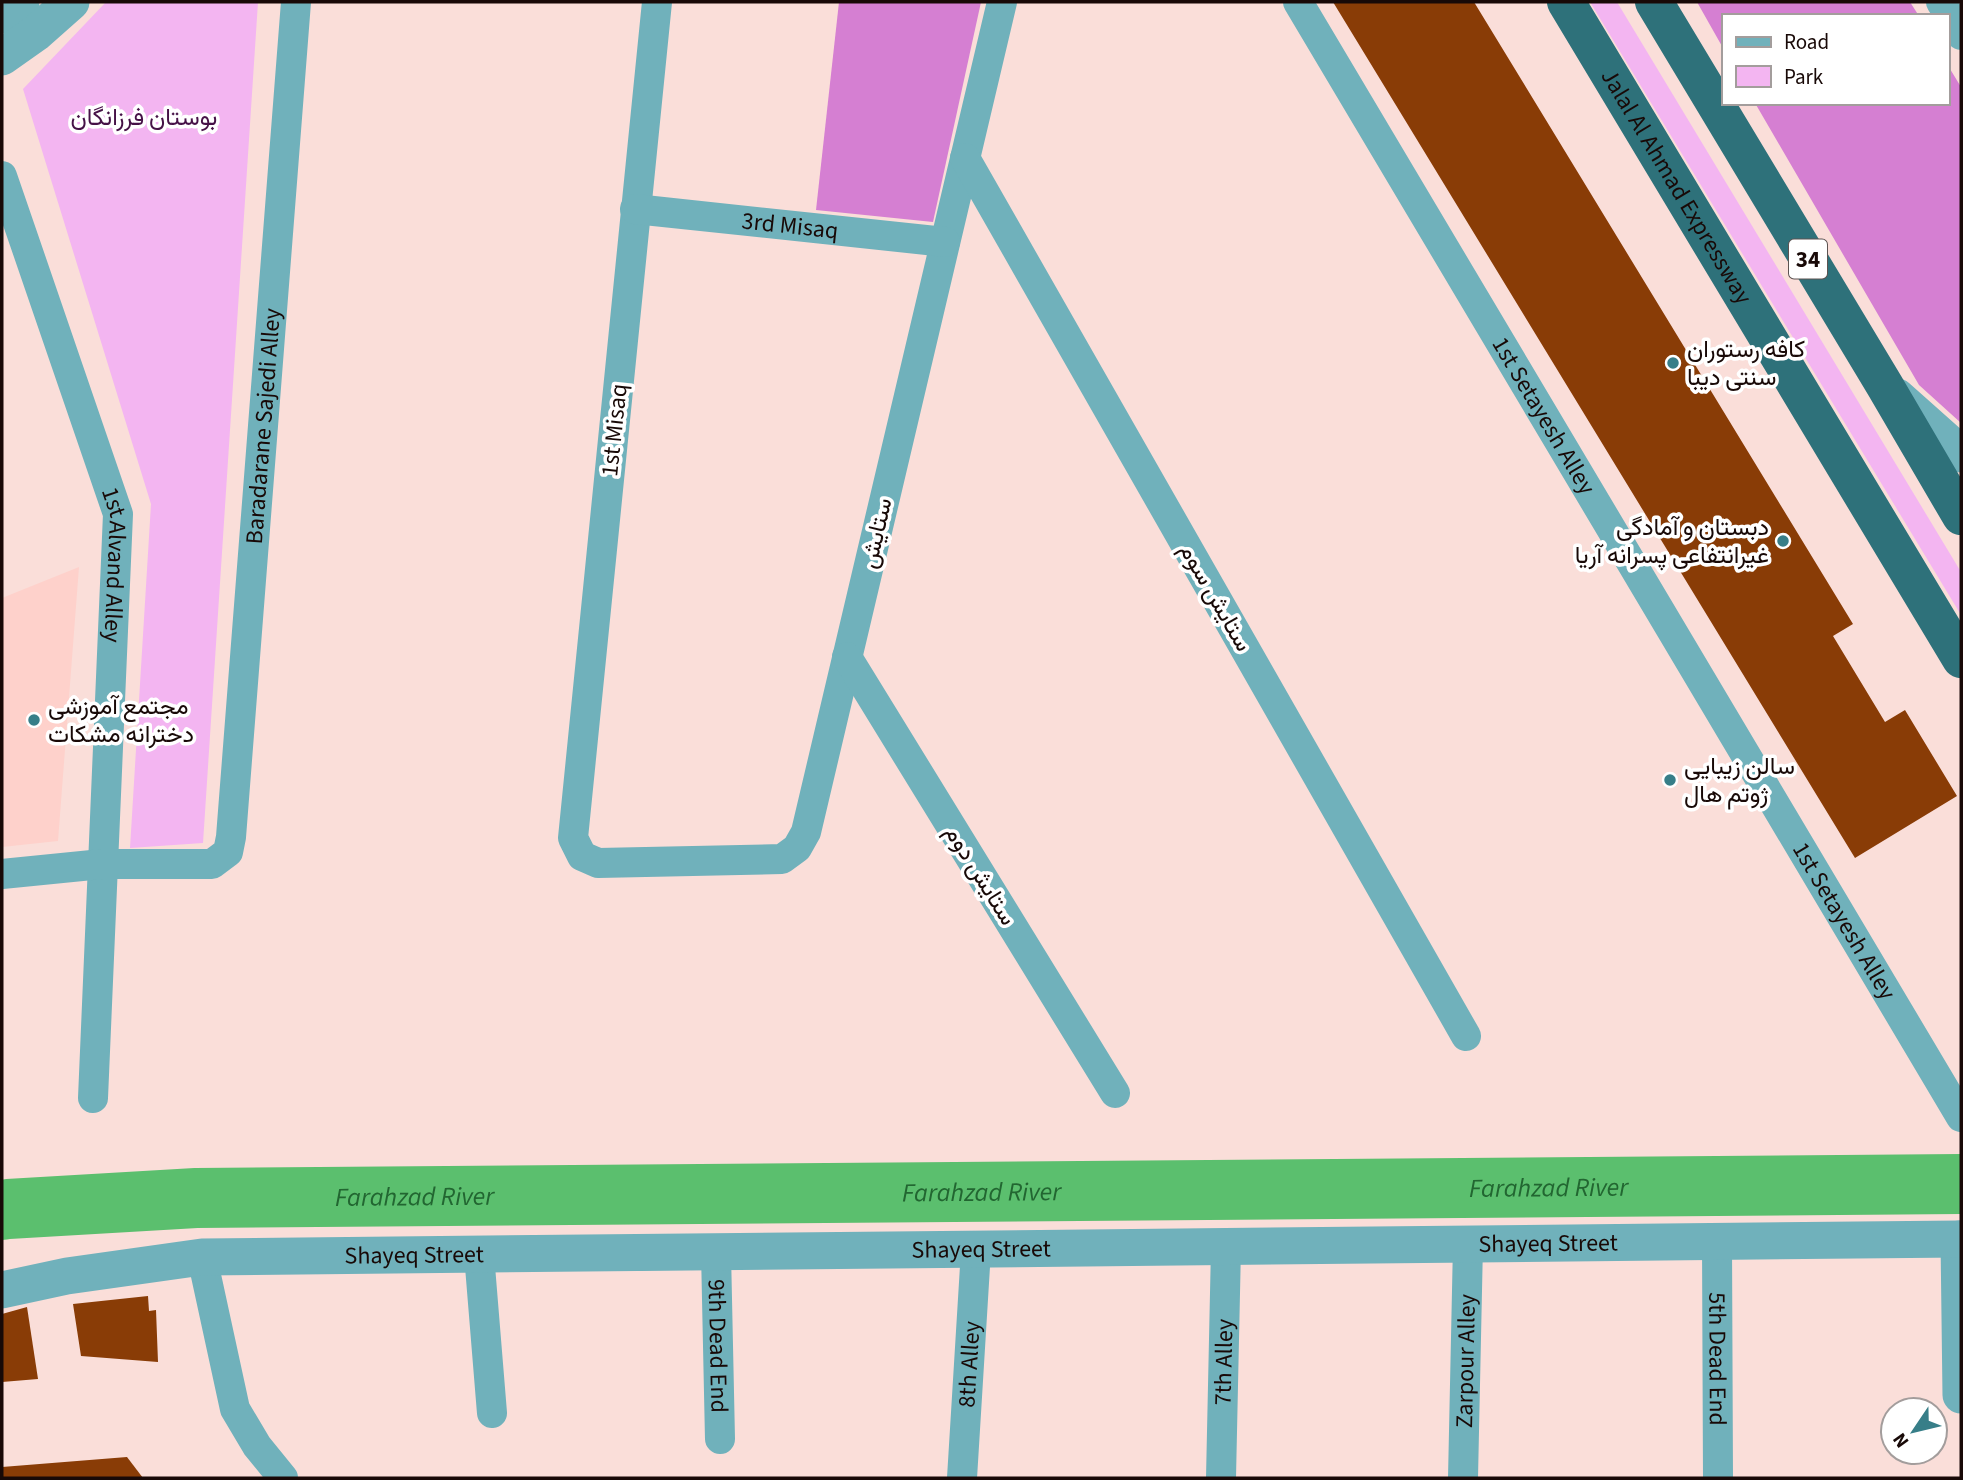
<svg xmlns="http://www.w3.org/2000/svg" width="1963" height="1480" font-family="'Source Sans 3',Vazirmatn,sans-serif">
<rect width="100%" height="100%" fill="#faded9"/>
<path fill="#fed1cb" d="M79 567 58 841 2 847V598Z"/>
<g fill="#f3b5f1">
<path d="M106 2H258L203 843 130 848 151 504 23 89Z"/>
<path d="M1590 2H1617L1961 572V615Z"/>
</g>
<g fill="#d57fd2">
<path d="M839 2H981L933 222 816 210Z"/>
<path d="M1697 2H1910L1919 16H1723V48Z"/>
<path d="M1947 64 1961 87V423L1919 385 1755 103H1947Z"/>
</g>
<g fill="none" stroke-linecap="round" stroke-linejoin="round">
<path stroke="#5bbf6e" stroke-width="60" id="s1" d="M2 1210 8 1209 196 1198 1961 1184"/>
</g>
<g fill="#893c06">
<path d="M1333 2H1474L1853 624 1833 636 1885 722 1905 710 1957 796 1855 858Z"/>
<path d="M148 1296 149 1311 156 1310 158 1362 81 1356 73 1304Z"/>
<path d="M27 1307 38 1379 2 1382V1314Z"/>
<path d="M127 1457 143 1478H2V1467Z"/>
</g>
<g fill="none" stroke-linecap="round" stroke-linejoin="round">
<g stroke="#70b1bb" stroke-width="30">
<path d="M657 2 573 838 582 856 598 863 782 859 797 848 806 832 1002 2"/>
<path id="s2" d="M1298 2 1961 1117"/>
<path d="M1941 2 1961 35"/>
<path d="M965 158 1466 1036"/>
<path id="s3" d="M2 176 118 514 93 1098"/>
<path id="s4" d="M635 209 945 242"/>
<path d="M847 657 1115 1093"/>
<path id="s5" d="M2 874 102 864H212L228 852 231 837 296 2"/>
<path id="s6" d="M1717 1242 1718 1478"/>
<path id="s7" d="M716 1252 720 1439"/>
<path d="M479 1254 492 1413"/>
<path d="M202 1257 235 1409 257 1446 283 1478"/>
<path id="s8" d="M962 1478 976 1250"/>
<path id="s9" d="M1221 1478 1226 1247"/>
<path id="s10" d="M1463 1478 1468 1244"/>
</g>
<g stroke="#70b1bb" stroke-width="37">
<path d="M2 15 21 2"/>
<path d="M2 57 36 33 71 2"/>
<path d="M1897 397 1961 454"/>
<path d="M1959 1239 1961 1395"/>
<path id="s11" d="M2 1290 67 1276 202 1257 1961 1239"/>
</g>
<g stroke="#2e717a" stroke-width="38">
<path id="s12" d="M1566 2 1961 659"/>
<path d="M1654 2 1885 386 1961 516"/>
</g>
</g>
<g fill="#377e88" stroke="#fff" stroke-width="2.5">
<circle cx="1673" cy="363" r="7"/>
<circle cx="1783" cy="541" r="7"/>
<circle cx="34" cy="720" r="7"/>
<circle cx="1670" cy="780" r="7"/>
</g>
<g text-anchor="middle" stroke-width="7" stroke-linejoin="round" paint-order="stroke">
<rect fill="#fff" stroke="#5d5351" stroke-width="2" x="1789" y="239.5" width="38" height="39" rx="5"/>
<g font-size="23" font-weight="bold" fill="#180907">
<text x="1808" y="267">34</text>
</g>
<g font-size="24" fill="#461147" stroke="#fff">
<text x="144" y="125">بوستان فرزانگان</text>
</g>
<g font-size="24" fill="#180907" stroke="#fff">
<text dy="8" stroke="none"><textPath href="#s12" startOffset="215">Jalal Al Ahmad Expressway</textPath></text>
<text dy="8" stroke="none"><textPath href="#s4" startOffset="156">3rd Misaq</textPath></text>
<text dy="8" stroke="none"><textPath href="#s2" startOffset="481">1st Setayesh Alley</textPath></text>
<text dy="8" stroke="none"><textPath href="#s5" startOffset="658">Baradarane Sajedi Alley</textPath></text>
<text transform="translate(614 430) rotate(-84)" y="8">1st Misaq</text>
<text transform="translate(876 533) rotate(-77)" y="8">ستایش</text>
<text dy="8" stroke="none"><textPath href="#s3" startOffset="408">1st Alvand Alley</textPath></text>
<text transform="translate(1216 597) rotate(60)" y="8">ستایش سوم</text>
<text transform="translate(981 875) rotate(58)" y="8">ستایش دوم</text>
<text dy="8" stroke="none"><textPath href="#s2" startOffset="1069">1st Setayesh Alley</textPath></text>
<text dy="8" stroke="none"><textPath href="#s11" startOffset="1549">Shayeq Street</textPath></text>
<text dy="8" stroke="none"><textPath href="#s11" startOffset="982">Shayeq Street</textPath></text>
<text dy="8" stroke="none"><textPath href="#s11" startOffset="415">Shayeq Street</textPath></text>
<text dy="8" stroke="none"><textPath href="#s7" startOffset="94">9th Dead End</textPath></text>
<text dy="8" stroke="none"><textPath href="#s6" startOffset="117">5th Dead End</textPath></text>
<text dy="8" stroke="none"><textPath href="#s10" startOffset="117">Zarpour Alley</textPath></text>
<text dy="8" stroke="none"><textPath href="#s9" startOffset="116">7th Alley</textPath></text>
<text dy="8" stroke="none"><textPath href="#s8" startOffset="114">8th Alley</textPath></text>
</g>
<g font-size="24" fill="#180907" stroke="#fff" text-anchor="start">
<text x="1687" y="357">کافه رستوران<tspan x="1687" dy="28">سنتی دیبا</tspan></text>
<text x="1769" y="535" text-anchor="end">دبستان و آمادگی<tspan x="1769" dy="28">غیرانتفاعی پسرانه آریا</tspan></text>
<text x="48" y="714">مجتمع آموزشی<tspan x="48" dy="28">دخترانه مشکات</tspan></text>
<text x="1684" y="774">سالن زیبایی<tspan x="1684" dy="28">ژوتم هال</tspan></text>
</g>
<g font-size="26" font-style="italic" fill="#226631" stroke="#fff">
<text dy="9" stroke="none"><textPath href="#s1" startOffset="1547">Farahzad River</textPath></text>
<text dy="9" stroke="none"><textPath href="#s1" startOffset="980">Farahzad River</textPath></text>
<text dy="9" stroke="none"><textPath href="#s1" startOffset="413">Farahzad River</textPath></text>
</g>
</g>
<rect width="1963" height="1480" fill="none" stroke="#180907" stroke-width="7"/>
<rect x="1722" y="14" width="228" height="91" fill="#ffffff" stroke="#a39d9c" stroke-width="2"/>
<rect x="1736" y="37" width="35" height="10" fill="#70b1bb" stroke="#a39d9c" stroke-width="2"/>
<text x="1784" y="49" font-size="21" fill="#180907">Road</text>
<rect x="1736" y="66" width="35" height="21" fill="#f3b5f1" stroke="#a39d9c" stroke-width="2"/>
<text x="1784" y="84" font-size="21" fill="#180907">Park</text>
<g transform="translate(1914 1431) rotate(235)"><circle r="33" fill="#ffffff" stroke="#a39d9c" stroke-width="2"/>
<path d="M0-5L12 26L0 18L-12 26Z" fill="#377e88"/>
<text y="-10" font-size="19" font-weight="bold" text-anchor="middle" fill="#180907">N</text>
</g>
</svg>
